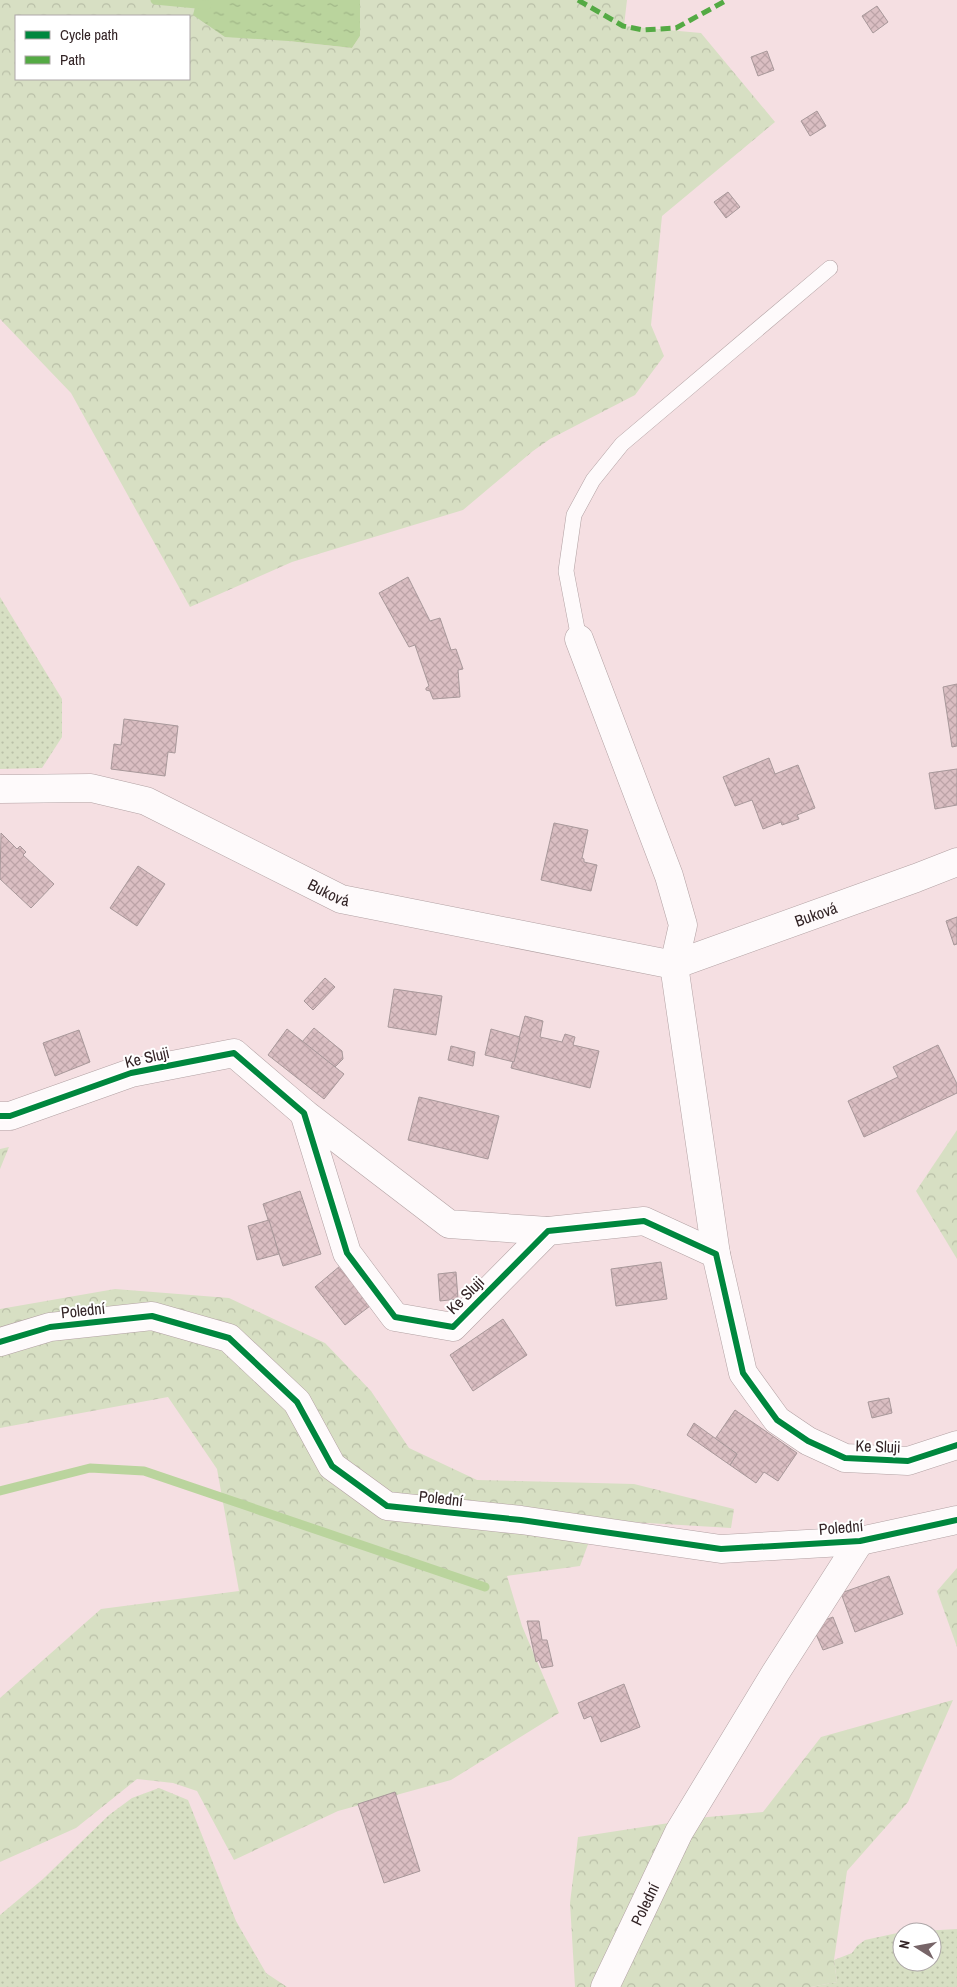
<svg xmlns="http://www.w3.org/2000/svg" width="957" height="1987" font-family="'Archivo Narrow',sans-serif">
<defs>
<pattern id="grass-dots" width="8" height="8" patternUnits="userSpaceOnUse" patternTransform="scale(1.25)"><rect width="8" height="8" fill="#d7dfc3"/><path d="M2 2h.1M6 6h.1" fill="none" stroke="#b9bfa7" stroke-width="1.8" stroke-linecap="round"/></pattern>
<pattern id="forest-crowns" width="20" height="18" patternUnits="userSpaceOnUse" patternTransform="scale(1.25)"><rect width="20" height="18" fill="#d7dfc3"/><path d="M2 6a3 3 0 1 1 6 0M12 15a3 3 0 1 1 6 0" fill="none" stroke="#b9bfa7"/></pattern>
<pattern id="water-ripples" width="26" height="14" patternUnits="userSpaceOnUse" patternTransform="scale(1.25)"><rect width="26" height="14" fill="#bad49d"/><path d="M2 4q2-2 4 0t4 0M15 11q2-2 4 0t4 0" fill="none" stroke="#a0b687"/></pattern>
<pattern id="building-cross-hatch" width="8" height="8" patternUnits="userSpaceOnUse" patternTransform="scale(1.25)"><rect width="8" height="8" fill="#dabec2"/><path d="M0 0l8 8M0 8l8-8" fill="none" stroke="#bca3a7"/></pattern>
</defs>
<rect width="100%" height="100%" fill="#f5dfe2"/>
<g fill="url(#grass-dots)">
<path d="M0 597 62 699V737L42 768 0 769Z"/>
<path d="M159 1788 188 1800 236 1921 266 1973 272 1987H0V1915L43 1879 109 1815 132 1798Z"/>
<path d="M957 1929V1987H811L837 1982 834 1960 852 1953 857 1946 865 1940 902 1932V1962H932V1932H905Z"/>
</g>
<g fill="url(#forest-crowns)" fill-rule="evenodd">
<path d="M0 0H200L196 3 288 41 352 48 360 36V0H627L624 26 701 33 775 122 662 216 651 325 664 356 635 395 550 439 533 451 463 510 292 562 190 607 71 393 0 319ZM16 16H189V79H16Z"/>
<path d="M957 1130V1259L916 1191Z"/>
<path d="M9 1147 0 1169V1149Z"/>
<path d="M115 1289 229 1298 325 1343 371 1391 409 1448 477 1480 634 1484 734 1509 731 1528 597 1520 580 1566 507 1576 522 1626 559 1713 451 1780 338 1811 234 1860 197 1791 173 1783 137 1779 76 1828 0 1862V1698L101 1609 239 1591 217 1469 168 1397 0 1428V1309Z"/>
<path d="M957 1568V1647L937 1591Z"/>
<path d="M953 1700 908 1802 847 1871 834 1960 837 1982 811 1987H575L570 1903 578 1837 708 1817 763 1812 821 1737Z"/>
<path d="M266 1973 287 1987H271Z"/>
</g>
<path fill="url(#water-ripples)" d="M200 0H360V36L352 48 288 41 225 37 193 15 196 3Z"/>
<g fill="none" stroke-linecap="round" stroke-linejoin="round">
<g stroke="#bad49d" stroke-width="9">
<path d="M155 0 207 5"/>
<path d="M0 1491 90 1468 144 1471 485 1587"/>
</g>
</g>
<g fill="url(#building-cross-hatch)" stroke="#a8989a">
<path d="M877 6 888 22 873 33 862 16Z"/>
<path d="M767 51 774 70 758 76 751 57Z"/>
<path d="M817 111 826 126 810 136 801 121Z"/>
<path d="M728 192 740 207 726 218 714 202Z"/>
<path d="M408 577 430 621 440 618 451 650 456 649 463 669 458 670 460 697 433 699 430 691 426 690V688L429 686 415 645 409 647 379 593Z"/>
<path d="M957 684V746L952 747 943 687Z"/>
<path d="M124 719 178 726 175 753 168 752 165 776 111 769 114 744 121 745Z"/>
<path d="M769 758 775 774 798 765 815 808 797 815 799 819 782 825 781 822 763 829 752 800 735 806 723 777Z"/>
<path d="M957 769V805L935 809 929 773Z"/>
<path d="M554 823 588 830 582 858 584 859V862L597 865 591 891 541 880Z"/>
<path d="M1 833 17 849 20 846 26 852 23 855 54 884 31 908 0 879Z"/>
<path d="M138 866 165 884 137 926 110 908Z"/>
<path d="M957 917V944L954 945 946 921Z"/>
<path d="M325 978 335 987 313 1010 304 1001Z"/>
<path d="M394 989 442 996 436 1035 388 1027Z"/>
<path d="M525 1016 543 1021 540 1037 562 1042 565 1034 575 1037 573 1045 599 1051 590 1088 511 1068Z"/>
<path d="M314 1028 342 1051 343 1059 335 1067 302 1042Z"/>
<path d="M287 1029 344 1074 324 1099 268 1055Z"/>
<path d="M491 1029 520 1037 514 1062 485 1055Z"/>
<path d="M79 1030 90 1062 55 1076 43 1043Z"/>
<path d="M938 1045 957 1084V1093L864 1137 848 1101 898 1077 893 1067Z"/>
<path d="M451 1046 475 1052 473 1066 448 1060Z"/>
<path d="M419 1097 499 1116 488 1159 408 1140Z"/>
<path d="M300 1191 321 1254 283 1266 263 1204Z"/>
<path d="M269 1220 279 1254 257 1260 248 1226Z"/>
<path d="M661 1262 667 1299 616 1306 611 1269Z"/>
<path d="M340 1266 370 1306 345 1325 315 1287Z"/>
<path d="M456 1272 458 1299 440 1301 438 1274Z"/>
<path d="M503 1319 527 1355 473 1391 450 1355Z"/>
<path d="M889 1398 892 1413 872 1418 868 1402Z"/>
<path d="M735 1410 797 1453 778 1481 764 1472 756 1483 730 1465 737 1454 715 1439Z"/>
<path d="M694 1423 737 1454 730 1465 687 1435Z"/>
<path d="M889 1576 903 1614 855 1632 841 1593Z"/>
<path d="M833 1617 843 1643 823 1650 812 1625Z"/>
<path d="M527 1621H539L542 1640H547L553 1666 542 1668 539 1660 536 1662Z"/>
<path d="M624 1684 640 1727 601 1742 591 1716 584 1719 578 1703Z"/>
<path d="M395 1792 420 1871 384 1883 358 1804Z"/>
</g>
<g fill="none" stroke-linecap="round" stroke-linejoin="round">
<defs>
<path id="lane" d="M579 639 566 571 574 515 593 480 622 444 830 268"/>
<g id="street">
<path d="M579 639 669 876 683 925 674 965 716 1254"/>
<path id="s1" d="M0 789 91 788 146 801 341 899 674 965 916 878 957 862"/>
<path d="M304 1113 449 1224 548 1231"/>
<path d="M0 1116H10L131 1073 234 1053 304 1113 347 1253 395 1317 453 1327 548 1231 644 1221 716 1254 743 1373 777 1420 808 1441 845 1458 908 1461 957 1445"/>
<path id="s2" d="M605 1987 679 1832 776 1672 860 1541"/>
</g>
<path id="secondary" d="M0 1342 50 1327 152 1316 229 1338 297 1402 332 1466 387 1506 521 1520 721 1549 860 1541 957 1520"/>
</defs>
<use href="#lane" stroke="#b2a1a3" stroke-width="16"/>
<use href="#street" stroke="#b2a1a3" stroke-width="29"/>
<use href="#secondary" stroke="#b2a1a3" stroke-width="29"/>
<use href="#lane" stroke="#fefafb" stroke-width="15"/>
<use href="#street" stroke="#fefafb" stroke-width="28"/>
<use href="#secondary" stroke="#fefafb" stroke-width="28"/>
<path stroke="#54aa44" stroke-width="5" stroke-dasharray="10 5" stroke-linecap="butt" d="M578 0 623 26 643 30 676 28 727 0"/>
<defs>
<g id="cycleway">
<path d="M0 1116H10L131 1073 234 1053 304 1113 347 1253 395 1317 453 1327 548 1231 644 1221 716 1254 743 1373 777 1420 808 1441 845 1458 908 1461 957 1445"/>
<path d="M0 1342 50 1327 152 1316 229 1338 297 1402 332 1466 387 1506 521 1520 721 1549 860 1541 957 1520"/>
</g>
</defs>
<use href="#cycleway" stroke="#fff" stroke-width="9"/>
<use href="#cycleway" stroke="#00873e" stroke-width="6"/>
</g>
<g text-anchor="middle" stroke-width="4" stroke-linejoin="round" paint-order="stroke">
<g font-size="16" fill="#332426" stroke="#fff">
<text dy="6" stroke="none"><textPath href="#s1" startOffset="352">Buková</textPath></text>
<text dy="6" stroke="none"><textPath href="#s1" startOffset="856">Buková</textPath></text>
<text transform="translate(147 1057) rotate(-13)" y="6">Ke Sluji</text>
<text transform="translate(465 1295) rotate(-45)" y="6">Ke Sluji</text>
<text transform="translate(83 1310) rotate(-6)" y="6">Polední</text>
<text transform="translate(878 1446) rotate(2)" y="6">Ke Sluji</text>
<text transform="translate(441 1498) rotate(6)" y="6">Polední</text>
<text transform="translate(841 1527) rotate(-5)" y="6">Polední</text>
<text dy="6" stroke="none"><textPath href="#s2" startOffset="92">Polední</textPath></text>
</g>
</g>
<rect x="15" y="15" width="175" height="65" fill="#ffffff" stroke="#ada7a8"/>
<rect x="25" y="31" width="25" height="8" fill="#00873e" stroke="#ada7a8"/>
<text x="60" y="40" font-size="15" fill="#332426">Cycle path</text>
<rect x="25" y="56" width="25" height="8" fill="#54aa44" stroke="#ada7a8"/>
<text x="60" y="65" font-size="15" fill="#332426">Path</text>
<g transform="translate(917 1947) rotate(281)"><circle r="24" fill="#ffffff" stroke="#ada7a8"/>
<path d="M0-4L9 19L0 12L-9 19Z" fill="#776568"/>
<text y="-8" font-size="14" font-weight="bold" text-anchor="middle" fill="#332426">N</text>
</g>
</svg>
